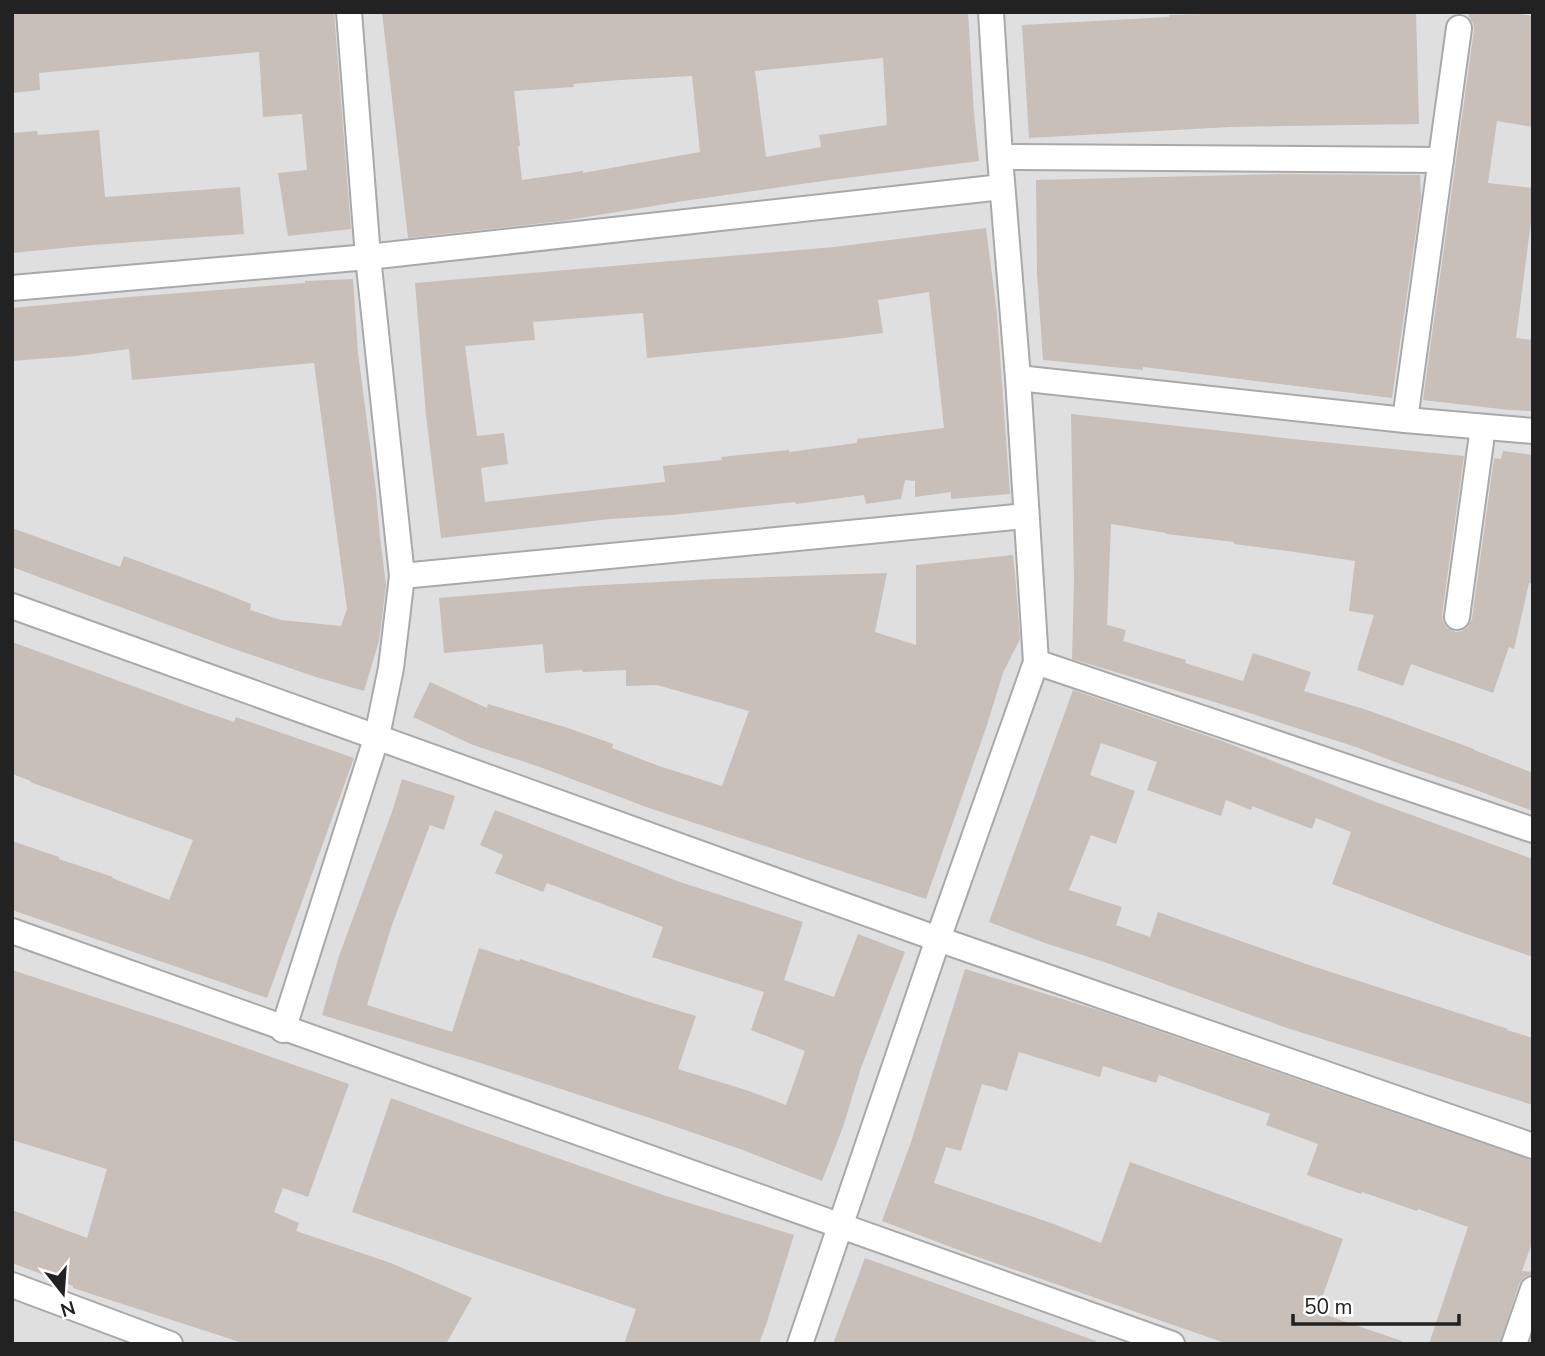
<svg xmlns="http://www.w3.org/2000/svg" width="1545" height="1356" font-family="'Nunito Sans',sans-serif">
<rect width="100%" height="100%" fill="#f2efe9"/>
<rect fill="#e0dfdf" x="12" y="12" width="1521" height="1332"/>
<g fill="#c7bfb8" fill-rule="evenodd">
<path d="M12 12H334L351 229 288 236 278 173 307 170 302 114 263 117 259 52 39 73 40 90 12 93Z"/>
<path d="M382 12H968L974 114 979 161 830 180 684 201 562 221 408 238ZM883 58 887 125 819 135 821 147 766 157 755 71ZM692 76 700 152 583 173V171L522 180 518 146H520L514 91 574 87 573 84 620 80Z"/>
<path d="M1284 12H1416L1419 124 1230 127 1029 138 1022 25 1169 17V15Z"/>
<path d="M1469 12H1503L1533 16V127L1497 121 1488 183 1533 188V206L1516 338 1533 340V411L1509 410 1423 400 1474 30 1473 23 1469 17Z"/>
<path d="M99 130 105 197 240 187 244 234 93 245 12 253V133L37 131 38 135Z"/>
<path d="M1281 174 1420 175 1421 197 1392 398 1143 367V370L1043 360 1037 274 1036 180Z"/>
<path d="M986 228 997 314 1010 494 951 499V492L915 497V481L905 480 901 499 866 504 864 495 796 504 795 502 672 515 610 519 441 538 426 415 415 283 834 247ZM929 292 944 428 857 439V443L789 452V450L721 457 722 460 663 466 665 482 485 502 481 468 508 464 504 433 477 436 465 346 535 340 533 322 643 313 647 358 827 340 883 333 878 300Z"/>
<path d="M353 279 358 353 376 491 380 537 386 585 379 641 364 691 316 677 231 648 12 567V528L120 567 124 556 219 591 251 604 250 610 281 620 341 626 347 609 314 363 132 380 129 349 76 356 12 361V308L129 297 305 283V281Z"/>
<path d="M1071 414 1302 440 1464 456 1442 615 1443 622 1447 628 1456 632 1462 631 1468 627 1472 619 1494 458 1501 459 1503 451 1533 455V584L1529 583 1514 649 1509 647 1493 693 1411 664 1403 686 1357 670 1374 615 1349 611 1355 561 1288 551 1234 544V542L1166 534V533L1111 524 1107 625 1126 630 1123 641 1186 660 1185 663 1243 681 1253 653 1311 672 1304 691 1370 711 1474 749V750L1533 773V811L1468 787 1403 765 1356 747 1234 708 1072 659 1074 580Z"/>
<path d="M1013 555 1015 573 1020 639 1003 673 987 725 926 899 649 808 537 766 473 745 413 717 430 682 487 708 488 704 568 728 613 744 612 748 659 766 722 786 749 711 657 685 626 686V670L583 672 582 670 545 673 543 644 444 653 439 598 584 586 714 579 887 573 875 632 916 645V565Z"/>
<path d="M12 642 193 708 234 722 236 717 354 758 267 998 12 910V841L59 857V859L113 877 112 878 169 900 193 840 30 782 31 781 12 774Z"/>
<path d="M1073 690 1225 742 1373 801 1533 859V957L1449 928 1332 884 1351 832 1316 818 1312 829 1252 806 1251 810 1226 800 1221 816 1147 790 1157 762 1101 743 1090 775 1135 791 1116 844 1091 835 1069 890 1122 907 1116 925 1150 937 1158 912 1306 964 1508 1029 1507 1030 1533 1038V1105L1287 1028 1104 962 1045 943 989 922Z"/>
<path d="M402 779 455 796 444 830 430 825 392 925 367 1005 452 1032 479 948 519 961 520 959 646 1001 696 1016 678 1069 749 1091 786 1105 805 1051 751 1030 764 992 652 957 663 927 547 883 543 892 495 873 503 855 480 845 495 810 677 881 803 922 784 980 834 997 858 934 905 952 861 1068 843 1127 822 1181 740 1149 662 1122 484 1064 322 1015 339 956 392 812Z"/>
<path d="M965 969 1101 1011 1533 1161V1240L1522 1271 1533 1272V1274L1524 1277 1519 1284 1500 1344H1429L1468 1227 1418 1209 1417 1211 1362 1192 1361 1194 1307 1175 1318 1144 1266 1125 1270 1114 1159 1075 1156 1083 1103 1066 1100 1077 1019 1052 1007 1091 982 1084 961 1151 946 1147 934 1183 1054 1224 1101 1243 1130 1162 1343 1239 1317 1312 1402 1341V1344H1228L972 1255 882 1221 911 1142Z"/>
<path d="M12 970 174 1023 349 1084 308 1197 283 1188 274 1212 299 1223 296 1231 391 1263 472 1298 446 1344H246L73 1288V1286L12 1263V1210L87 1238 107 1169 12 1140Z"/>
<path d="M391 1098 469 1127 663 1195 794 1235 766 1325 759 1344H624L636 1309 352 1212Z"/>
<path d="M865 1258 1096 1341V1344H833Z"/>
</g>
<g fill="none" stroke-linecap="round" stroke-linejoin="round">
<defs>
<g id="minor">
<path d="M1000 157 1441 160"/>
<path d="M12 288 368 257 1002 187"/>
<path d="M1018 378 1405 420 1533 431"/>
<path d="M1405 420 1459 28"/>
<path d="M402 576 1026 516"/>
<path d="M12 606 938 939 1533 1146"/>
<path d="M1457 617 1483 427"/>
<path d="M1036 662 1533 830"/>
<path d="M12 931C398 1072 786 1205 1172 1344"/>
<path d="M283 1030 377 736 391 668 402 576 368 257 349 12"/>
<path d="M12 1285 170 1344"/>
<path d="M800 1344 938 939 1036 662 1018 378 1000 157 991 12"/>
<path d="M1514 1344 1533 1289"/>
</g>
</defs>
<use href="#minor" stroke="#a9a9a9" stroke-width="28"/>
<use href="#minor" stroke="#fff" stroke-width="24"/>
</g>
<rect width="1545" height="1356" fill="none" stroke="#222222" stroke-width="28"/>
<g transform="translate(63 1293) rotate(163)" stroke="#ffffff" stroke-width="5" paint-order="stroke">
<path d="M0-5L12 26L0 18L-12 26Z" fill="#222222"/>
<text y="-10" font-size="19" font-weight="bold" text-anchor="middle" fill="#222222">N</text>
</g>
<path d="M1293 1314v10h166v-10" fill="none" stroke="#222222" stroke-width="3.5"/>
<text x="1304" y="1314" font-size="21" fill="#222222" stroke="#ffffff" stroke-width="5" paint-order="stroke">50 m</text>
</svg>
